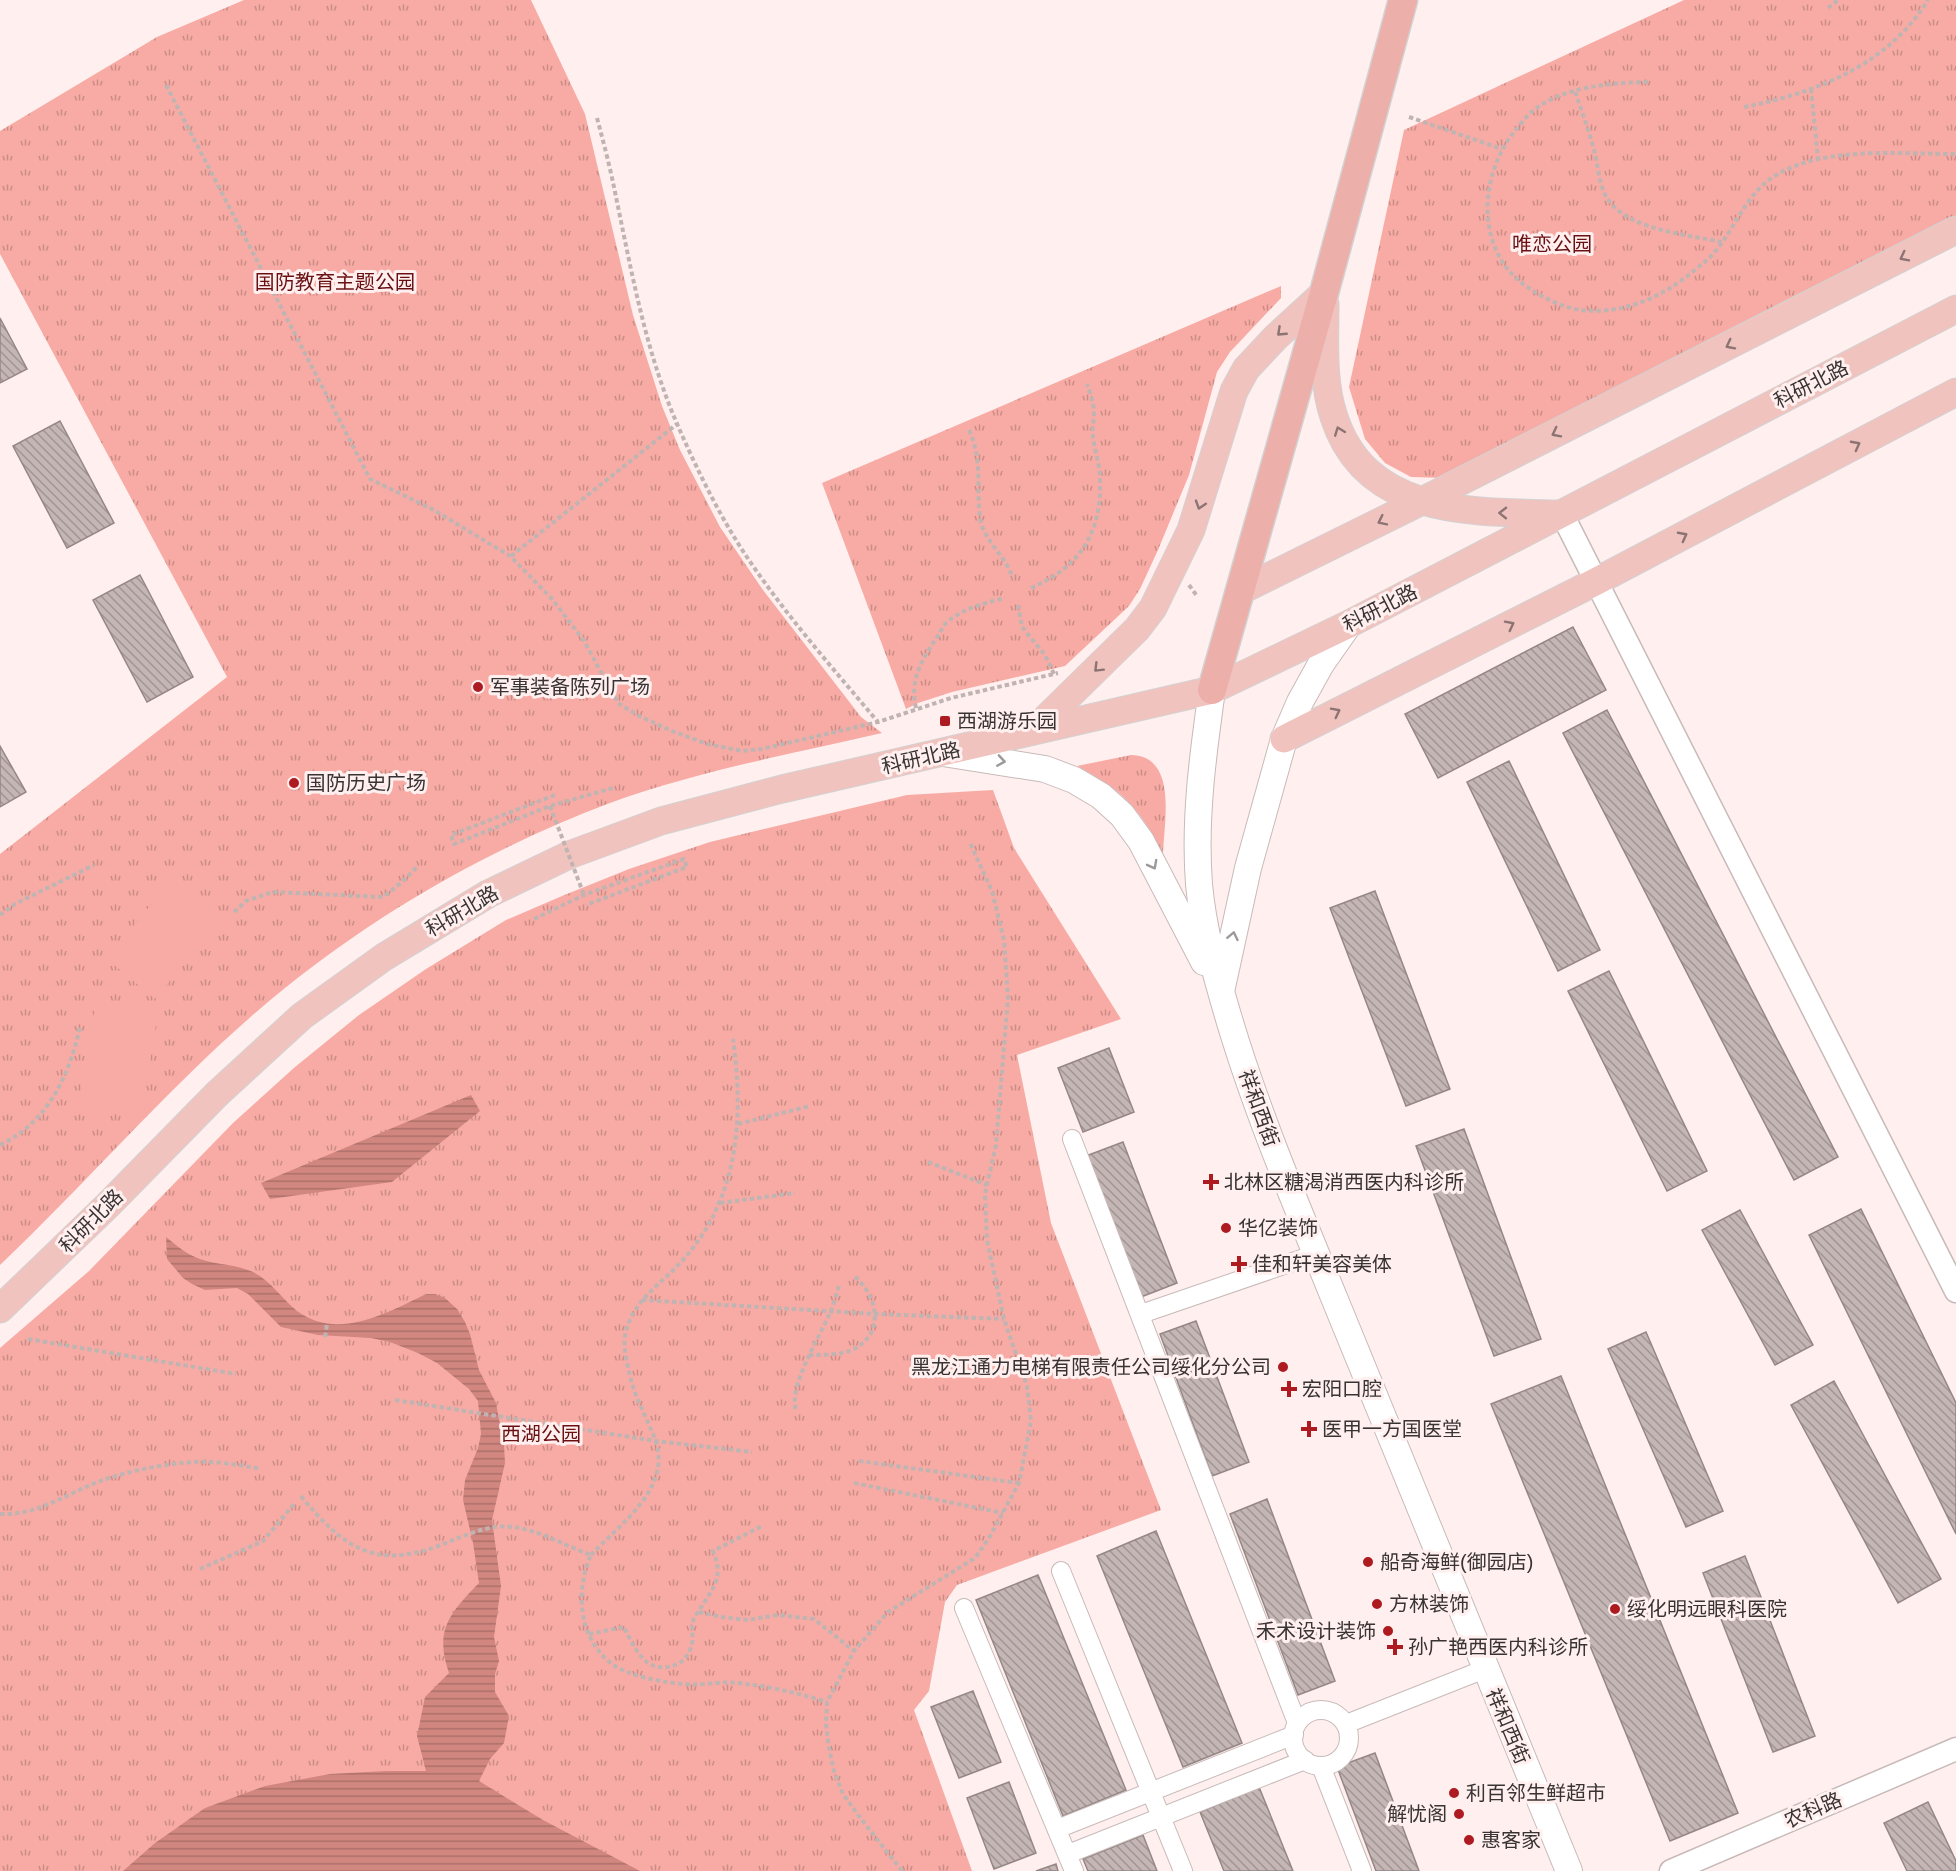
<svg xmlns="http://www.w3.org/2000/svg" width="1956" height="1871" font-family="Arial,'Noto Sans SC',sans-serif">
<defs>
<pattern id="grass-tufts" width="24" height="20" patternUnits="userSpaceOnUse" patternTransform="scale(1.5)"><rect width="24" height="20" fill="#f8aba4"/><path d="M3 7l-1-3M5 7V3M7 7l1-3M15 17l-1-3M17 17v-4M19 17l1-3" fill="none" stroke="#ca8c86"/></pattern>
<pattern id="water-rules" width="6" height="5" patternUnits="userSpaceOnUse" patternTransform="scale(1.5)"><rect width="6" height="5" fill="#d18780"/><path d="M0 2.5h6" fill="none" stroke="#ab6f69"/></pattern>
<pattern id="building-back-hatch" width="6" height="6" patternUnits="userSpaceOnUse" patternTransform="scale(1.5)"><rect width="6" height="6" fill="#c4b6b4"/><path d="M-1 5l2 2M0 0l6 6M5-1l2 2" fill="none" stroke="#a09593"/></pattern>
</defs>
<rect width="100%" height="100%" fill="#fff0ef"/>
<g fill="url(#grass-tufts)">
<path d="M244 0H531L585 114 633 315 662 406 680 450 720 527 763 590 861 717 882 733C791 754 698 771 610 803 493 847 382 910 285 988 182 1071 96 1174 0 1265V854L227 677 0 254V131L157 37Z"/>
<path d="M1684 0H1956V224L1445 478 1411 477 1385 463 1365 439 1349 387 1404 130Z"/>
<path d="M1281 286V298L1230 352 1217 372 1189 475 1158 550 1140 589 1129 606 1065 666 952 692 918 703 906 709 822 483Z"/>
<path d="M1131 755C1178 756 1164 822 1163 854 1138 806 1124 792 1077 766Z"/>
<path d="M993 790 1014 848 1121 1019 1017 1055 1051 1223 1161 1510 957 1585 945 1602 929 1691 914 1710 972 1871H0V1348L89 1271 233 1123 295 1067 359 1015 426 969 506 920 562 896 629 869 710 842 907 795Z"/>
</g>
<g fill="#f8aba4">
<path d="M174 876 223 916 155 999 107 959Z"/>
<path d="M96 1002 158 1012 141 1118 79 1108Z"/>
</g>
<g fill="url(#water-rules)">
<path d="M471 1095 480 1111 392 1182 270 1199 261 1183Z"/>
<path d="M166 1237C177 1246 186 1254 200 1259 217 1265 236 1264 253 1272 271 1281 282 1299 297 1311 338 1341 387 1313 426 1294H435L445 1298 457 1309 465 1322 470 1334 479 1370 496 1403 504 1445 505 1463 492 1520 501 1586 494 1637 499 1661 495 1674V1692L509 1716 504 1743 490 1759 479 1781 543 1820 640 1871H123L155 1843 205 1808 265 1786 330 1774 386 1771H426L417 1736 425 1697 449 1673C434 1630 450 1613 479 1583L473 1543 463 1500 465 1480 478 1448 481 1434 478 1401 469 1389 437 1363 418 1353 390 1342 371 1338 318 1335 281 1327 248 1294 237 1288 205 1290 192 1284 183 1278 167 1259Z"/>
</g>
<g fill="url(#building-back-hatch)" stroke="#948785" stroke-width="1.5">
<path d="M0 318 27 369 0 383Z"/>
<path d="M60 421 114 523 67 548 13 446Z"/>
<path d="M140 575 193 677 147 702 93 600Z"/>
<path d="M1573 627 1606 690 1438 778 1405 714Z"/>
<path d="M1607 710 1838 1157 1794 1180 1563 733Z"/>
<path d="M0 746 26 792 0 807Z"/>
<path d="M1509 761 1600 950 1558 971 1467 782Z"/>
<path d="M1375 891 1450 1089 1406 1106 1330 908Z"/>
<path d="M1609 971 1707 1171 1667 1191 1568 991Z"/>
<path d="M1109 1048 1134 1112 1083 1132 1058 1068Z"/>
<path d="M1464 1129 1541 1339 1494 1356 1416 1146Z"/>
<path d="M1123 1142 1177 1283 1141 1297 1086 1156Z"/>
<path d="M1861 1209 1956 1403V1534L1809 1235Z"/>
<path d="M1740 1210 1813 1345 1775 1365 1702 1230Z"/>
<path d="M1196 1321 1249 1462 1212 1476 1160 1334Z"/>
<path d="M1646 1332 1723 1511 1686 1527 1608 1349Z"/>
<path d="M1561 1376 1738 1813 1670 1841 1491 1404Z"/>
<path d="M1834 1381 1941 1579 1898 1603 1791 1405Z"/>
<path d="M1267 1499 1335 1681 1298 1695 1230 1514Z"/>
<path d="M1156 1531 1242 1743 1183 1767 1097 1556Z"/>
<path d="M1745 1556 1815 1736 1773 1752 1703 1573Z"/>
<path d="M1038 1575 1126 1790 1063 1816 976 1600Z"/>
<path d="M973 1691 1001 1762 959 1778 931 1707Z"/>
<path d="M1375 1753 1419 1871H1376L1337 1767Z"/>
<path d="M1009 1782 1036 1853 994 1869 967 1798Z"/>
<path d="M1259 1787 1293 1871H1224L1200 1812Z"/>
<path d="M1928 1802 1956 1861V1871H1907L1884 1823Z"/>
<path d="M1143 1835 1157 1871H1088L1083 1859Z"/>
<path d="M1056 1864 1058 1871H1036Z"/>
</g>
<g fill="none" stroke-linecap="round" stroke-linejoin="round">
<defs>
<g id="minor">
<path d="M1072 1139 1297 1723"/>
<path d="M1141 1314 1316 1254"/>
<path d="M1061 1571 1183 1871"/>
<path d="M964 1608 1074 1871"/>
<circle cx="1321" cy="1738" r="28"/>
<path d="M1346 1724 1485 1669"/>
<path d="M1321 1766 1362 1871"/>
<path d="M1057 1829 1294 1735"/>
<path d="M1068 1854 1305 1760"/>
</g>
<g id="tertiary">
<path d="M1562 514 1956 1291"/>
<path d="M1671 1871 1956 1749"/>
</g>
<g id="secondary">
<path d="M1212 690C1203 754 1194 819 1199 884 1203 930 1216 975 1229 1019 1257 1113 1296 1204 1333 1295 1411 1487 1489 1679 1569 1871"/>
<path d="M943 753 1045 769 1074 780 1101 796 1122 815 1141 841 1204 962"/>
<path d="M1222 987 1248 868 1284 739 1300 702 1321 664 1349 624"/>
</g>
<g id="primary">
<path d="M1325 304C1325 341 1322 382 1334 417 1366 516 1472 512 1558 514"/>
<path d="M1240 591 1422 501 1956 230"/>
<path d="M1033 731 1137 629 1153 608 1191 530 1234 391 1246 369 1276 337 1324 293"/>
<path d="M1284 739 1597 581 1956 392"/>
<path d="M0 1309 108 1205 217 1094 302 1016 384 957 488 894 569 855 661 821 782 789 1212 690 1349 624 1956 309"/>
</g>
<path id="trunk" d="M1212 690 1324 293 1403 0"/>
</defs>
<use href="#minor" stroke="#c8bab9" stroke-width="20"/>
<use href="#tertiary" stroke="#c8bab9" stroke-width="25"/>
<use href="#secondary" stroke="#c8bab9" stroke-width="28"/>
<use href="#primary" stroke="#d3d2d2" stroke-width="29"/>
<use href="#trunk" stroke="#d3d2d2" stroke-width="31"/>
<g stroke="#c0b4b3" stroke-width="4" stroke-dasharray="4.5 3" stroke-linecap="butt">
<path d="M1828 8 1838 0"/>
<path d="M1648 82C1610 83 1567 86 1535 109 1527 115 1520 125 1514 132 1488 165 1479 214 1497 252 1506 272 1523 286 1542 296 1553 302 1567 308 1580 310 1624 315 1663 297 1696 269 1702 264 1708 260 1713 254 1736 228 1746 192 1778 174 1826 146 1901 154 1956 154"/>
<path d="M166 85 370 479 432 509 510 556 553 600 584 641 618 703 639 716 672 731 707 744 742 751 762 749 878 722"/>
<path d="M1811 89 1818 158"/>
<path d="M1575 92C1582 112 1590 133 1595 154 1599 170 1599 189 1610 202 1631 230 1689 235 1722 242"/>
<path d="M1744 107C1816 93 1888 65 1928 0"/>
<path d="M1409 117 1502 149"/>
<path d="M597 118C604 144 611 171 616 197 632 274 646 353 678 426 699 474 723 523 753 566 791 621 835 671 878 722L951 698 1058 673"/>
<path d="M969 430C984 462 975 491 981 523 987 543 1005 556 1013 578"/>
<path d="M511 556 677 424"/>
<path d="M1189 585 1197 596"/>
<path d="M1031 588C1080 567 1102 533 1100 479 1100 465 1095 452 1093 438 1092 429 1094 420 1094 411 1093 401 1090 392 1087 384"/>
<path d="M1018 605 1022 627 1045 655 1054 674"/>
<path d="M916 708C908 673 928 653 945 624 961 609 984 603 1005 598"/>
<path d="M555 795 451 835 454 844 550 806 613 788"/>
<path d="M234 912 246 901 272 892 383 897 401 883 417 867"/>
<path d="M0 915 15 904 94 865"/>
<path d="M534 919 584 895 684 859 687 867 586 905"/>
<path d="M738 1124 810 1106"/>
<path d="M0 1145C48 1122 69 1076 80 1027"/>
<path d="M928 1162 987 1185"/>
<path d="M720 1203 795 1193"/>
<path d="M642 1300 877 1314 1004 1319"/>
<path d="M325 1337 327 1324"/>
<path d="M28 1339 236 1374"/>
<path d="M809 1355C823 1355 840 1355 852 1350 886 1334 878 1296 854 1276"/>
<path d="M395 1400 656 1441 752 1452"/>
<path d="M796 1409C788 1388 820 1336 830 1313 834 1305 836 1295 839 1286"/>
<path d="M859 1461 1019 1483"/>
<path d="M854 1483 1003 1513"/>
<path d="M301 1496C342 1546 373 1570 438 1546 457 1539 475 1530 495 1527 529 1523 560 1544 591 1555 575 1591 578 1638 612 1664 628 1676 662 1682 682 1684 700 1686 719 1681 737 1683 768 1686 798 1693 827 1702"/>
<path d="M0 1514C38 1516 69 1492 103 1480 132 1470 181 1460 211 1462 228 1463 245 1466 261 1469"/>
<path d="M591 1555C620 1524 673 1488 655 1439 647 1418 635 1398 630 1376 627 1362 622 1345 626 1331 634 1300 661 1284 682 1261 739 1198 744 1119 733 1039"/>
<path d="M200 1569 263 1541 295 1503"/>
<path d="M699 1612 721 1617 748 1620 778 1615 814 1619 854 1651"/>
<path d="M589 1634 624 1627C634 1647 645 1674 672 1666 680 1664 685 1660 689 1652 696 1639 690 1631 693 1621 694 1617 698 1612 700 1609 714 1587 724 1577 713 1551L762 1526"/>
<path d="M902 1871 858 1815 843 1794 834 1771 829 1748 826 1724 827 1702 854 1651 888 1612 975 1558 989 1538 1019 1483 1031 1421 1027 1386 1004 1319 987 1240 985 1194 996 1145 1008 998 1004 940 992 891 970 843"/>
</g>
<use href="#minor" stroke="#fff" stroke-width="18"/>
<use href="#tertiary" stroke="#fff" stroke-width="22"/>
<use href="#secondary" stroke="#fff" stroke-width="26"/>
<use href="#primary" stroke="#f1c3bf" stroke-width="27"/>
<use href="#trunk" stroke="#ecafaa" stroke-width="28"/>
<path stroke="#c0b4b3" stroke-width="4" stroke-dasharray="4.5 3" stroke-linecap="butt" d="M550 806 584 895"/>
</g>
<defs><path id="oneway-chevron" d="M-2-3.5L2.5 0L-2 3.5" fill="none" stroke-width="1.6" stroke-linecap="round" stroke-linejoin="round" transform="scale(1.5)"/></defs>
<g stroke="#8c7472">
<use href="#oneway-chevron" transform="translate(1904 257) rotate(153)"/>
<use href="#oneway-chevron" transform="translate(1281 332) rotate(137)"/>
<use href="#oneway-chevron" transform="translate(1730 345) rotate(153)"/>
<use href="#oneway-chevron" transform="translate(1339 431) rotate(-111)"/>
<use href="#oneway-chevron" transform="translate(1556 433) rotate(153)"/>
<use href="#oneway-chevron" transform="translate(1856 445) rotate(-28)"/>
<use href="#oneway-chevron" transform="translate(1200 505) rotate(108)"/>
<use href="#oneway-chevron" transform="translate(1503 513) rotate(-179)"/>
<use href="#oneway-chevron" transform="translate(1382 521) rotate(154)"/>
<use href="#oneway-chevron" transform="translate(1683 536) rotate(-28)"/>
<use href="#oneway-chevron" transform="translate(1510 625) rotate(-27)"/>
<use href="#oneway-chevron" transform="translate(1098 668) rotate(135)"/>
<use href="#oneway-chevron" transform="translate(1336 712) rotate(-27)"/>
</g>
<g stroke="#9c9999">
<use href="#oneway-chevron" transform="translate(1001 761) rotate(9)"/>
<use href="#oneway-chevron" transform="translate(1153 865) rotate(62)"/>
<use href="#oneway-chevron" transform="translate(1233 936) rotate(-78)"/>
</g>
<g fill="#ad1b21" stroke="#fff0ef" stroke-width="2">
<circle cx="478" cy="687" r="6"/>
<rect x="939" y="715" width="12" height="12" rx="3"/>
<circle cx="294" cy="783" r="6"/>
<path d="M1208 1173h6v6h6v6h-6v6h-6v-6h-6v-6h6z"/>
<circle cx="1226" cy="1228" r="6"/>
<path d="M1236 1255h6v6h6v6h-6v6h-6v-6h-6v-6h6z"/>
<circle cx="1283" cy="1367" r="6"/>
<path d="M1286 1380h6v6h6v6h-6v6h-6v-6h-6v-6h6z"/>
<path d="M1306 1420h6v6h6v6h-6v6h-6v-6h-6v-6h6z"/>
<circle cx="1368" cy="1562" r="6"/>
<circle cx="1377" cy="1604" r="6"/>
<circle cx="1615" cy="1609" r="6"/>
<circle cx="1388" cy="1631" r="6"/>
<path d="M1392 1638h6v6h6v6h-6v6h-6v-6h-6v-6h6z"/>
<circle cx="1454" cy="1793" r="6"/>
<circle cx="1459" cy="1814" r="6"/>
<circle cx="1469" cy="1840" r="6"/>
</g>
<g text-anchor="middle" stroke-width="6" stroke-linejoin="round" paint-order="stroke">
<g font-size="20" fill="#6a1013" stroke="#fff0ef">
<text x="1552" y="251">唯恋公园</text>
<text x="335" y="289">国防教育主题公园</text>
<text x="541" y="1441">西湖公园</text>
</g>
<g font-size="20" fill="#393333" stroke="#fff0ef">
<text transform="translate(1811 384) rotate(-27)" y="7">科研北路</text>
<text transform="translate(1380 608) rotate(-27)" y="7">科研北路</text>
<text transform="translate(921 758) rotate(-13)" y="7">科研北路</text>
<text transform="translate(462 911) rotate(-30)" y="7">科研北路</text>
<text transform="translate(1259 1108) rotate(70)" y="7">祥和西街</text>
<text transform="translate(91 1221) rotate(-45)" y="7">科研北路</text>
<text transform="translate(1508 1726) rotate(67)" y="7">祥和西街</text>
<text transform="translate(1813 1810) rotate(-23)" y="7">农科路</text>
</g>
<g font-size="20" fill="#393333" stroke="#fff0ef" text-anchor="start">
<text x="490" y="694">军事装备陈列广场</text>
<text x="957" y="728">西湖游乐园</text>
<text x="306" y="790">国防历史广场</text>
<text x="1224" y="1189">北林区糖渴消西医内科诊所</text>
<text x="1238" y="1235">华亿装饰</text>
<text x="1252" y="1271">佳和轩美容美体</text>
<text x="1271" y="1374" text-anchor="end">黑龙江通力电梯有限责任公司绥化分公司</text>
<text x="1302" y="1396">宏阳口腔</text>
<text x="1322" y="1436">医甲一方国医堂</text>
<text x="1380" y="1569">船奇海鲜(御园店)</text>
<text x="1389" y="1611">方林装饰</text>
<text x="1627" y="1616">绥化明远眼科医院</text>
<text x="1376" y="1638" text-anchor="end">禾术设计装饰</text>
<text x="1408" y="1654">孙广艳西医内科诊所</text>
<text x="1466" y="1800">利百邻生鲜超市</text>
<text x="1447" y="1821" text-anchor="end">解忧阁</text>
<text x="1481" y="1847">惠客家</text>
</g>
</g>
</svg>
